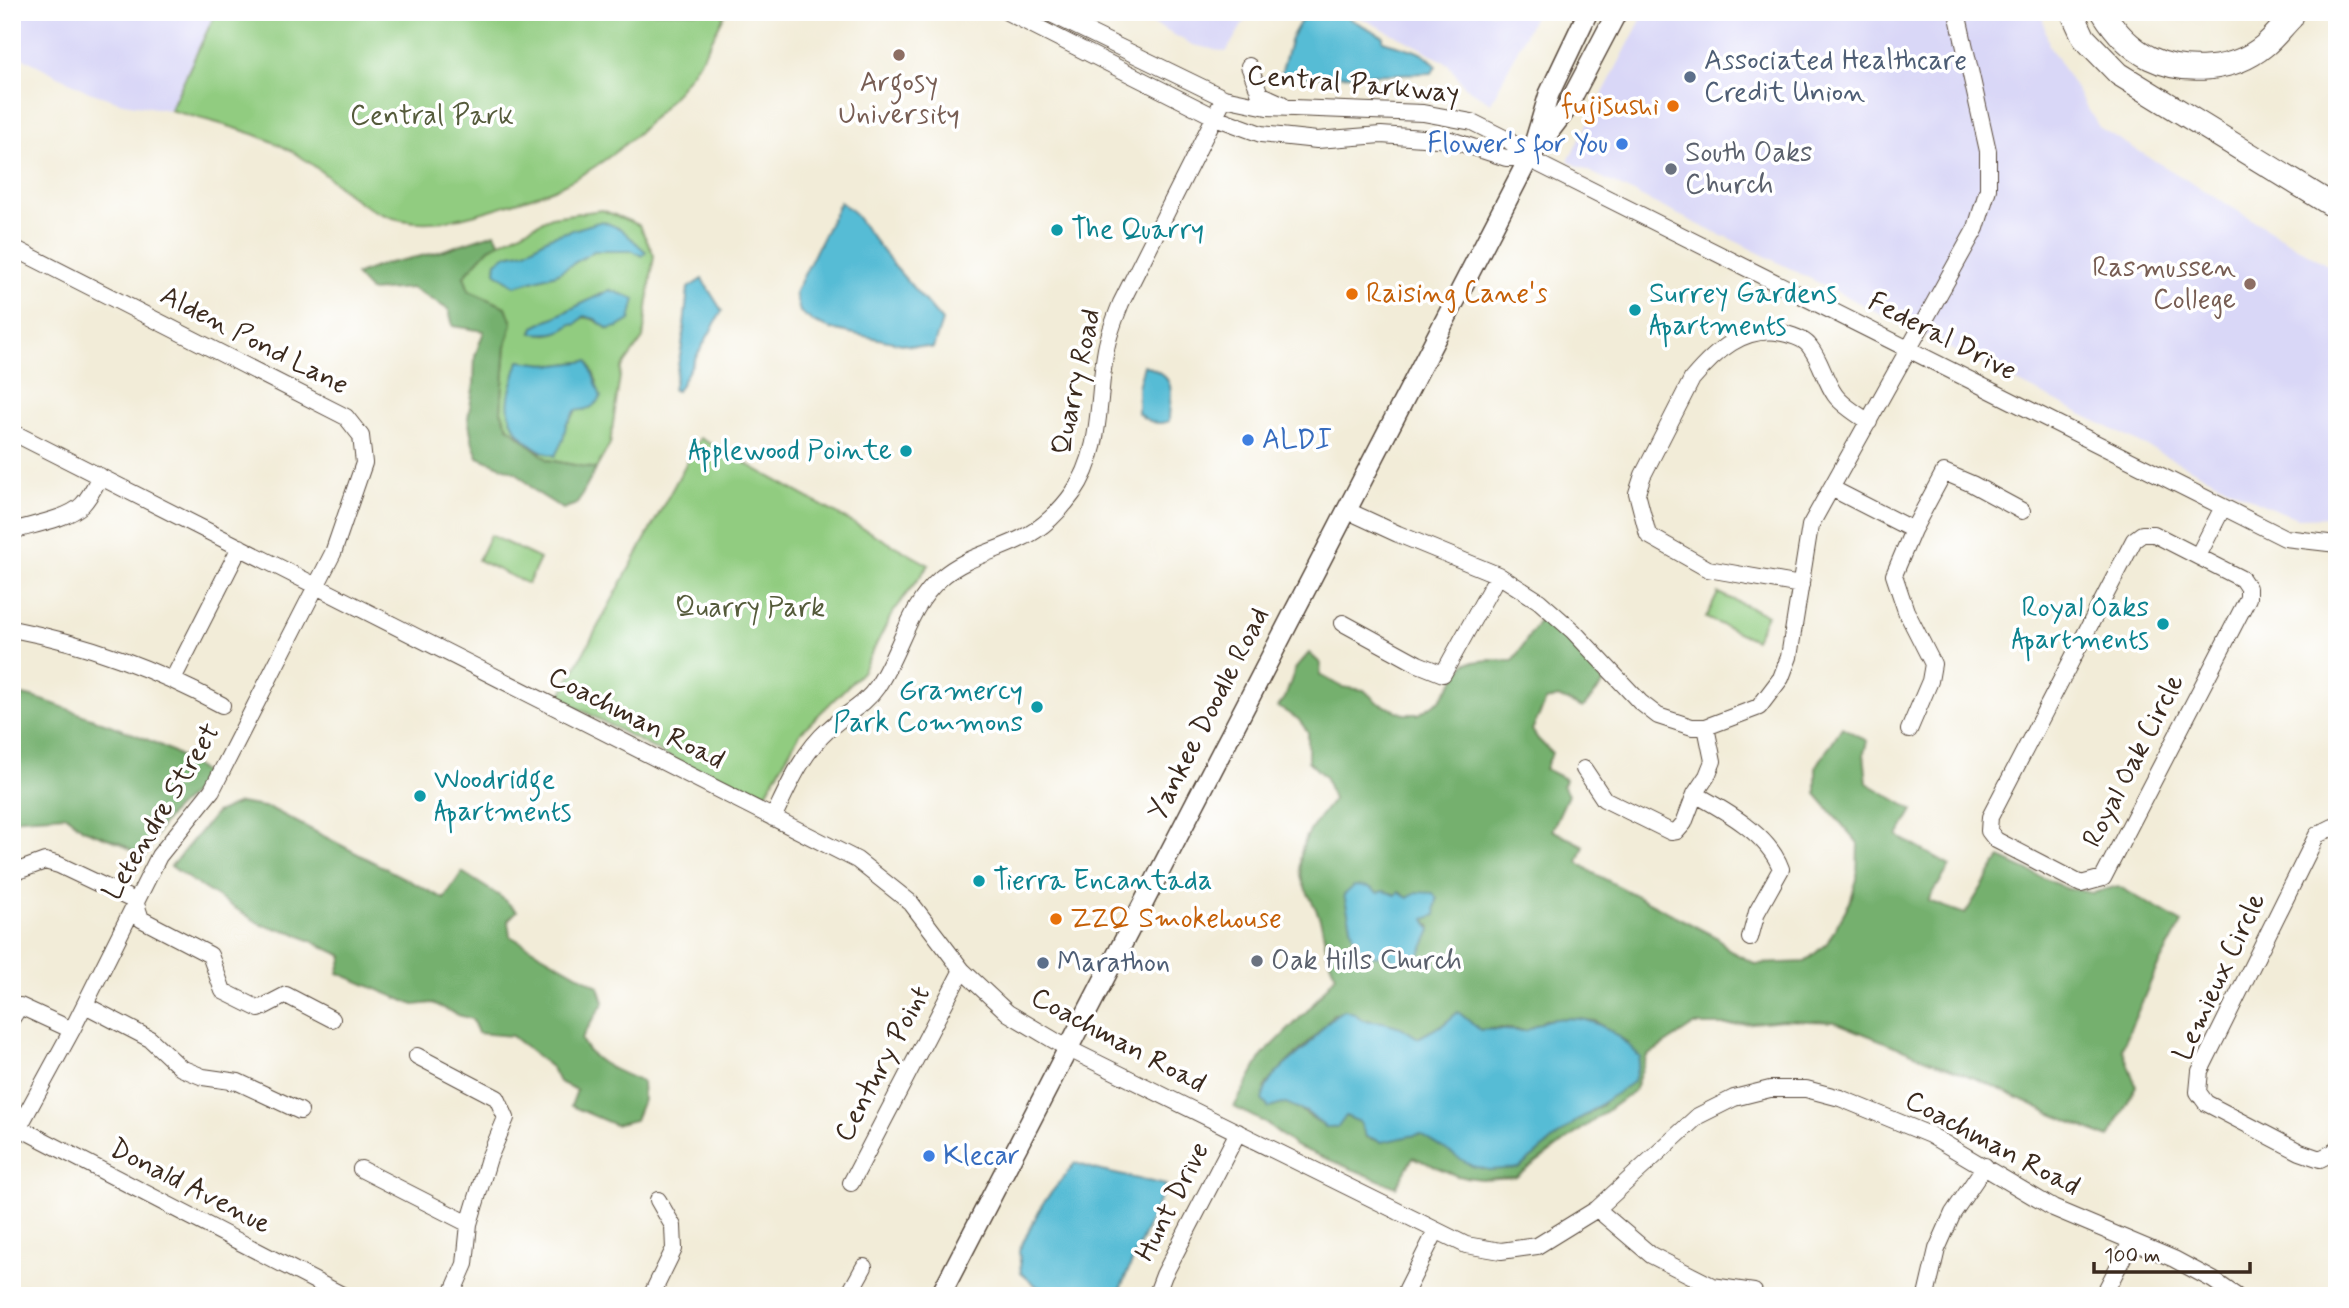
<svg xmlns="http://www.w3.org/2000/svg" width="2349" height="1308" font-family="Mynerve,sans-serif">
<rect width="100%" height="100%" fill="#fff"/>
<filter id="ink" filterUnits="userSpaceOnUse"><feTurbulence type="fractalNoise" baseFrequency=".0143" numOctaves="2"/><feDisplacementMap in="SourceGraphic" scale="14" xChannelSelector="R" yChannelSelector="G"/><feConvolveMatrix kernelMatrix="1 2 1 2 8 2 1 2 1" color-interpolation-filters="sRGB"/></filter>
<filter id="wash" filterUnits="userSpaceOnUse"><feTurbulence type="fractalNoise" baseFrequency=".00686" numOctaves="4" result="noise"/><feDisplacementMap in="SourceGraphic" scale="28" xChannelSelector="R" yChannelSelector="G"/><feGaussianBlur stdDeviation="1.57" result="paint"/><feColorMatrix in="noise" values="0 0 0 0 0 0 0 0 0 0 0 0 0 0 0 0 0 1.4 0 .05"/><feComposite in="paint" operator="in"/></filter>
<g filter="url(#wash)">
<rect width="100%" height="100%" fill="#f2ecd8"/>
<path fill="#d9d7f7" d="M 12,12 L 215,12 L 169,110 L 123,103 L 89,92 L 12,52 Z
M 1115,12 L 1250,12 L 1226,52 L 1193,45 L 1146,20 Z
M 1349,12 L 1536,12 L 1491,103 L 1465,87 L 1448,64 L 1419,47 Z
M 1645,12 L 2041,12 L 2049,45 L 2099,127 L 2337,271 L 2337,517 L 2297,518 L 2264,505 L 1725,236 L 1724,237 L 1568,161 Z"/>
<path fill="#91cc80" stroke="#667b4f" stroke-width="2" fill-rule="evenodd" d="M 216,12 L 726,12 C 718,28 710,44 701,59 C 666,112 614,162 556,188 C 535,197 512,203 490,210 C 455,221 418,229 382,214 C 351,202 331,176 304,159 C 264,132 215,123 170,110 Z
M 602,210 L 639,225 L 654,255 L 643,338 L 621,369 L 610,444 L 596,469 L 548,460 L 508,427 L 501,411 L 506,346 L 512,323 L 506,307 L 469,291 L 464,276 L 489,248 L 551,217 ZM 550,237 L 646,251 L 594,251 L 556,274 L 515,286 L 495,272 L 496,262 L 507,255 L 526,251 ZM 610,290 L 608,329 C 575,302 577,330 549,334 C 544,335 537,333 532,332 L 534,327 ZM 519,361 L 555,365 L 588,361 L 597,382 L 566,425 L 541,452 L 517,432 Z
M 700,438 L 929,565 L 894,610 L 862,672 L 800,733 L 761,802 L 705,776 L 559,698 Z
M 490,535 L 540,559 L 528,584 L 478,560 Z
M 1718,593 L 1767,615 L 1755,640 L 1706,618 Z"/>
<path fill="#74b06e" stroke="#586d46" stroke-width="2" fill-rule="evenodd" d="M 495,233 L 500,243 L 489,248 L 464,276 L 469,291 L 506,307 L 512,323 L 506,346 L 501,411 L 508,427 L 548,460 L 596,469 L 577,504 L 563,509 L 536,492 L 517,473 L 478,457 L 473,444 L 468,418 L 474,384 L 475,356 L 484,331 L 453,326 L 449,310 L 412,288 L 370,291 L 355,275 L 384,264 L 435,253 Z
M 1543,614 L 1581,654 L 1604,683 L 1583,708 L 1558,697 L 1546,701 L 1532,730 L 1538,739 L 1552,753 L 1545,769 L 1565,779 L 1563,786 L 1568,795 L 1552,830 L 1584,846 L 1578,862 L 1593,873 L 1718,938 L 1730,951 L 1756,964 L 1805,962 L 1827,943 L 1850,902 L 1857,879 L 1858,843 L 1816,794 L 1816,767 L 1842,727 L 1867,741 L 1864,753 L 1867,783 L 1913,810 L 1898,836 L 1950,866 L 1928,901 L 1965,914 L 2000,858 L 2063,887 L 2093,893 L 2118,886 L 2182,923 L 2155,972 L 2122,1048 L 2136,1086 L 2109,1138 L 2052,1114 L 1989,1084 L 1835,1022 L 1783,1020 L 1732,1025 L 1694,1025 L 1647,1056 L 1634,1091 L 1516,1177 L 1481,1179 L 1457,1176 L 1413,1157 L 1396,1187 L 1295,1146 L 1266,1123 L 1234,1107 L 1262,1056 L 1309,1009 L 1336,975 C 1326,958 1326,941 1321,923 C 1318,909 1308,896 1303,883 C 1292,848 1313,825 1333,800 L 1326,778 L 1308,761 L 1308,732 L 1298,719 L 1278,707 L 1285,698 L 1295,669 L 1309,653 L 1321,664 L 1320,675 L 1342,687 L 1364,690 L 1378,703 L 1404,714 L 1419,714 L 1440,700 L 1466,663 L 1489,660 L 1513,661 ZM 1369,887 L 1378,893 L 1384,891 L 1396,895 L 1399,892 L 1408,898 L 1437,899 L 1435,908 L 1425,919 L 1431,927 L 1418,958 C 1411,956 1406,960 1399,959 C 1387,957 1381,953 1368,956 L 1356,947 L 1344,895 ZM 1458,1012 L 1480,1030 L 1500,1028 L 1527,1031 L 1545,1020 L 1570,1018 L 1595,1021 L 1628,1043 L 1603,1104 L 1575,1122 L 1519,1168 L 1420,1134 L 1381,1142 L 1366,1137 L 1360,1122 L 1346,1116 L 1325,1127 C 1306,1112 1285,1102 1264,1088 C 1285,1059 1313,1044 1333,1014 L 1354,1013 L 1362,1020 C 1384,1022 1400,1026 1418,1038 L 1444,1024 Z
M 12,693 C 40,697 65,708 91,718 C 129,732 173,746 204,773 C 197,795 184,799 170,815 C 159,827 151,843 144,858 L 120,843 L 83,829 L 66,815 L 21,818 L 12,821 Z
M 239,803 L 270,808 L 444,899 L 462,872 L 501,897 L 517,911 L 508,920 L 510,936 L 599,987 L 604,1002 L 581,1039 C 591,1063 620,1072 642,1082 L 643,1100 L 635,1120 L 615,1125 L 571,1106 L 577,1090 L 559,1082 L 552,1068 L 512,1036 L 478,1033 L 472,1019 L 458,1015 L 433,1003 L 414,1005 L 338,973 L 343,956 L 292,932 L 262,925 L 195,883 L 171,866 L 216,813 Z"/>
<path fill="#57bcd5" stroke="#49737a" stroke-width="2" d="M 1306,12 L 1337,12 L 1383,36 L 1383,41 C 1400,47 1426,50 1436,66 L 1432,73 L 1283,77 L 1281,74 L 1291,38 Z
M 840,202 L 852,211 L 896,268 L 942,321 L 933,348 L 907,345 L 831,329 L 815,323 L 800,312 L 795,293 Z
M 602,221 L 621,229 L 646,252 L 642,256 L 633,251 L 594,251 L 556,274 L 515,286 L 495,272 L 496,262 L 507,255 L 526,251 L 550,237 Z
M 702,279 L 722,311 L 677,391 L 673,390 L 682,346 L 688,288 Z
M 610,290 L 635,299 L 630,320 L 618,327 L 608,329 L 595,319 L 584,316 L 575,325 L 571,324 C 560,335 546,334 532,333 L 534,327 Z
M 519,361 L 555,365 L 588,361 L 601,397 C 594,407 588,411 576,410 L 566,425 L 563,440 L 555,456 C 535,451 512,433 509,411 C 506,396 515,376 519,361 Z
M 1144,365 C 1181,379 1169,392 1169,421 C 1158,426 1146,421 1138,413 L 1138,387 Z
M 1354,886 L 1369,887 L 1378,893 L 1384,891 L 1396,895 L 1398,892 L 1408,898 L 1416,892 L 1433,893 L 1437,899 L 1435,908 L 1436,915 L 1425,919 L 1431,930 L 1418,959 L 1412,957 L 1406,962 L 1402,960 L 1395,963 L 1389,955 L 1368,956 L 1356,947 L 1344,895 Z
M 1345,1010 L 1354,1013 L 1362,1020 L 1383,1022 L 1401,1027 L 1418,1038 L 1444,1024 L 1458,1012 L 1480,1030 C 1497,1028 1509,1031 1524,1031 C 1533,1030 1540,1021 1549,1020 C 1589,1013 1614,1028 1640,1057 L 1634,1081 L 1575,1122 L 1519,1168 L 1489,1170 L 1472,1166 L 1420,1134 L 1382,1142 L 1366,1136 L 1360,1122 L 1346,1116 L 1338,1127 L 1325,1127 L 1307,1112 L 1286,1103 L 1269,1108 L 1262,1100 C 1268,1072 1291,1063 1310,1043 C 1321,1031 1329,1016 1345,1010 Z
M 1075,1163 L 1101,1171 L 1166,1185 L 1117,1296 L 1062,1296 L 1040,1289 L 1021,1273 L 1019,1250 L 1043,1203 Z"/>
</g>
<g filter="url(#ink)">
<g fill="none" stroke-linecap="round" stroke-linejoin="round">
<defs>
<path id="minor" d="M 1007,12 L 1215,117 L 1261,134 L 1317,140 L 1381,135 L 1451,140 L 1506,158 L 1529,158
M 1047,12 L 1224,98 L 1267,107 L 1423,113 L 1472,122 L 1508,140 L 1537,163 L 2285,538 L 2337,544
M 1249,66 L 1260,94 L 1282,104
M 12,247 L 346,417 L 361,436 L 364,463 L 333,553 L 212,790 L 159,856 L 72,1030 L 12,1140
M 12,432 L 857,860 L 911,903 L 962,970 L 1008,1013 L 1067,1048 L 1466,1245 L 1501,1251 L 1537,1246 L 1597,1209 L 1698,1116 L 1734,1098 L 1770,1089 L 1806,1089 L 1840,1098 L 1930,1135 L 2053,1208 L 2174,1259 L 2213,1280 L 2236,1296
M 1831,488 L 1913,530
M 1346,510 L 1398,534 L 1498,575 L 1539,601 L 1573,631 L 1640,702 L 1658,716 L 1692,727 L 1706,727 L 1759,707 L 1781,678 L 1789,657 L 1810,526 L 1976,228 L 1988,189 L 1988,151 L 1957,12
M 12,531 C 31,525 68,519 82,505 C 90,497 95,486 100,476
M 2142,534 L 2154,534 L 2242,579 L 2248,588 L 2248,598 L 2103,878 L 2081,884 L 1996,840 L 1989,831 L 1990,817 L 2134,540 Z
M 2198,556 L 2223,507
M 1801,585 L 1708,569 L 1648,535 L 1637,493 L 1643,475 L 1692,379 C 1715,352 1744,325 1782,333 C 1791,335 1805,339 1810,347 C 1821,361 1825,381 1835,395 C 1842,405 1858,415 1869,422
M 1343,623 L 1418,664 L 1443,674 L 1498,575
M 12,629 C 89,644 153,668 222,705
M 173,679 L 240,547
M 1909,730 L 1930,681 L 1933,664 L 1906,611 L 1894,575 L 1913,530 L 1944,472 L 1972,484 L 2022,511
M 1584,769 L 1604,799 L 1671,832 L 1677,831 L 1684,823 L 1695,794 L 1707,776 L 1713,761 L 1706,727
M 1695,794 C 1726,811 1769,835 1781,869 L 1757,912 L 1750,938
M 773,818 C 789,785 802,753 829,729 C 845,714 865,705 877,687 C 901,651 908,607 941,578 C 965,557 995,552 1022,538 C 1042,529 1061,510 1073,493 C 1103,451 1097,396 1106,349 C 1109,333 1115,318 1121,303 L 1224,98
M 2337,828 L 2333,827 L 2317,835 L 2200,1071 L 2198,1092 L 2206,1103 L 2300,1152 L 2320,1159 L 2334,1152 L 2337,1148
M 12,873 L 45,861 L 59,865 L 135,901 L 141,919 L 210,955 L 223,991 L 259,1009 L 286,995 L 332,1019
M 85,1005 L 150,1039 L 181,1068 L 203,1077 L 238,1082 L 300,1111
M 12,1018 L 20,1006 L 72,1030
M 417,1056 L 497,1098 L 506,1118 L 489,1158 L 469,1224 L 465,1264 L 451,1296
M 12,1124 L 344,1296
M 361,1169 L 469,1224
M 851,1183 L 962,970
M 1597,1209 L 1651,1255 L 1712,1286 L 1754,1292
M 651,1296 L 674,1249 L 673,1226 L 658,1200
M 848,1296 L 864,1267
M 1156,1296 L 1164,1275 L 1238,1132
M 1406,1296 L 1407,1289 L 1436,1231
M 1926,1296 L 1937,1249 L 1953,1213 L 1985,1166
M 2103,1296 L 2131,1242"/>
<path id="major" d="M 1533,147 L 1549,94 L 1588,12
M 940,1296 L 1529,158 L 1565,111 L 1617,12"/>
<path id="highway" d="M 2072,12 L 2084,38 L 2119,74 L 2337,208
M 2103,12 C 2114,30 2130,48 2150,58 C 2185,75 2234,71 2264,46 C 2274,38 2282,27 2291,18 L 2293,12"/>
</defs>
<use href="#minor" stroke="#56473a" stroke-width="18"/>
<use href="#major" stroke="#56473a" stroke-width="22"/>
<use href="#highway" stroke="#56473a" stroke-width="25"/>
<use href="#minor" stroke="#fff" stroke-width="16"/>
<use href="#major" stroke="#fff" stroke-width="19"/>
<use href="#highway" stroke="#fff" stroke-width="23"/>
</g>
</g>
<g fill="#8d6e63" stroke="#fff" stroke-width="2.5">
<circle cx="899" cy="55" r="7"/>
<circle cx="2250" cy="284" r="7"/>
</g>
<g fill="#5c6f8a" stroke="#fff" stroke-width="2.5">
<circle cx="1690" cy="77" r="7"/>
<circle cx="1043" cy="963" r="7"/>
</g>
<g fill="#e8710a" stroke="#fff" stroke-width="2.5">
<circle cx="1673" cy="106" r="7"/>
<circle cx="1352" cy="294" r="7"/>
<circle cx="1056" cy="919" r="7"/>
</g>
<g fill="#3f7fe0" stroke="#fff" stroke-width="2.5">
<circle cx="1622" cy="144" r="7"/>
<circle cx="1248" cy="440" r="7"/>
<circle cx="929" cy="1156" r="7"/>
</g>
<g fill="#6b7280" stroke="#fff" stroke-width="2.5">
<circle cx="1671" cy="169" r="7"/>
<circle cx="1257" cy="961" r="7"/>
</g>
<g fill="#0f9aa8" stroke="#fff" stroke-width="2.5">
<circle cx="1057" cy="230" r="7"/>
<circle cx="1635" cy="310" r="7"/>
<circle cx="906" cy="451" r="7"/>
<circle cx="2163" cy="624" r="7"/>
<circle cx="1037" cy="707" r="7"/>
<circle cx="420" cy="796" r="7"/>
<circle cx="979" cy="881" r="7"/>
</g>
<g text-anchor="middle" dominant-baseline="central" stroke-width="7" stroke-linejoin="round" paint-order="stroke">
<g font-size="28" fill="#4e5e75" stroke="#fff" text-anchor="start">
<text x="1704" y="61">Associated Healthcare<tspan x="1704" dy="32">Credit Union</tspan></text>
<text x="1057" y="963">Marathon</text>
</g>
<g font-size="28" fill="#785e54" stroke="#fff">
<text x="899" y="83">Argosy<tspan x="899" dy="32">University</tspan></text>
<text x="2236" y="268" text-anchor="end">Rasmussen<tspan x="2236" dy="32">College</tspan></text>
</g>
<g font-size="28" fill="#3b2a1e" stroke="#fff">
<text transform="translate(1353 85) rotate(5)">Central Parkway</text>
<text transform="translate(1942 337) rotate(27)">Federal Drive</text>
<text transform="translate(254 341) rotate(27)">Alden Pond Lane</text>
<text transform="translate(1077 382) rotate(-78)">Quarry Road</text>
<text transform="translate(1209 714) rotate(-63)">Yankee Doodle Road</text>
<text transform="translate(636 719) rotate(27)">Coachman Road</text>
<text transform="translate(2134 761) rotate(-63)">Royal Oak Circle</text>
<text transform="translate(162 812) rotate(-59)">Letendre Street</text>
<text transform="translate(2220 977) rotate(-65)">Lemieux Circle</text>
<text transform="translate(1118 1041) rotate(28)">Coachman Road</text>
<text transform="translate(883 1064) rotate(-62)">Century Point</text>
<text transform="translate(1992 1144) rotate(28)">Coachman Road</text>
<text transform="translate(190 1187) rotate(27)">Donald Avenue</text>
<text transform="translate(1173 1202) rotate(-63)">Hunt Drive</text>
</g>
<g font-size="28" fill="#c56008" stroke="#fff" text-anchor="start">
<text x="1659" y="106" text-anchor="end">fujisushi</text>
<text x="1366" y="294">Raising Cane's</text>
<text x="1070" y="919">ZZQ Smokehouse</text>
</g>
<g font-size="28" fill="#555b3b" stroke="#fff">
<text x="432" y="116">Central Park</text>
<text x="750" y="608">Quarry Park</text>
</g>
<g font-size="28" fill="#366cbe" stroke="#fff" text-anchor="start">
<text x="1608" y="144" text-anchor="end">Flower's for You</text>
<text x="1262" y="440">ALDI</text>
<text x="943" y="1156">Klecar</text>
</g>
<g font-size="28" fill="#5b616d" stroke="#fff" text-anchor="start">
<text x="1685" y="153">South Oaks<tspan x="1685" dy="32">Church</tspan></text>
<text x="1271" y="961">Oak Hills Church</text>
</g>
<g font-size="28" fill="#0d838f" stroke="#fff" text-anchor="start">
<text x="1071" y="230">The Quarry</text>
<text x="1649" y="294">Surrey Gardens<tspan x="1649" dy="32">Apartments</tspan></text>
<text x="892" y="451" text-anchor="end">Applewood Pointe</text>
<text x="2149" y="608" text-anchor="end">Royal Oaks<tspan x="2149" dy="32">Apartments</tspan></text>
<text x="1023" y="691" text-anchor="end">Gramercy<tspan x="1023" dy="32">Park Commons</tspan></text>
<text x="434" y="780">Woodridge<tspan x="434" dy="32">Apartments</tspan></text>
<text x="993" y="881">Tierra Encantada</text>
</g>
</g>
<rect width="2349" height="1308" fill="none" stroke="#fff" stroke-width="42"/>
<path d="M2094 1262v10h156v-10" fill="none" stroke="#3b2a1e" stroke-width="3.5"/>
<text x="2104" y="1262" font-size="21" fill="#3b2a1e" stroke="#ffffff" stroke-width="5" paint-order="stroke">100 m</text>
</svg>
